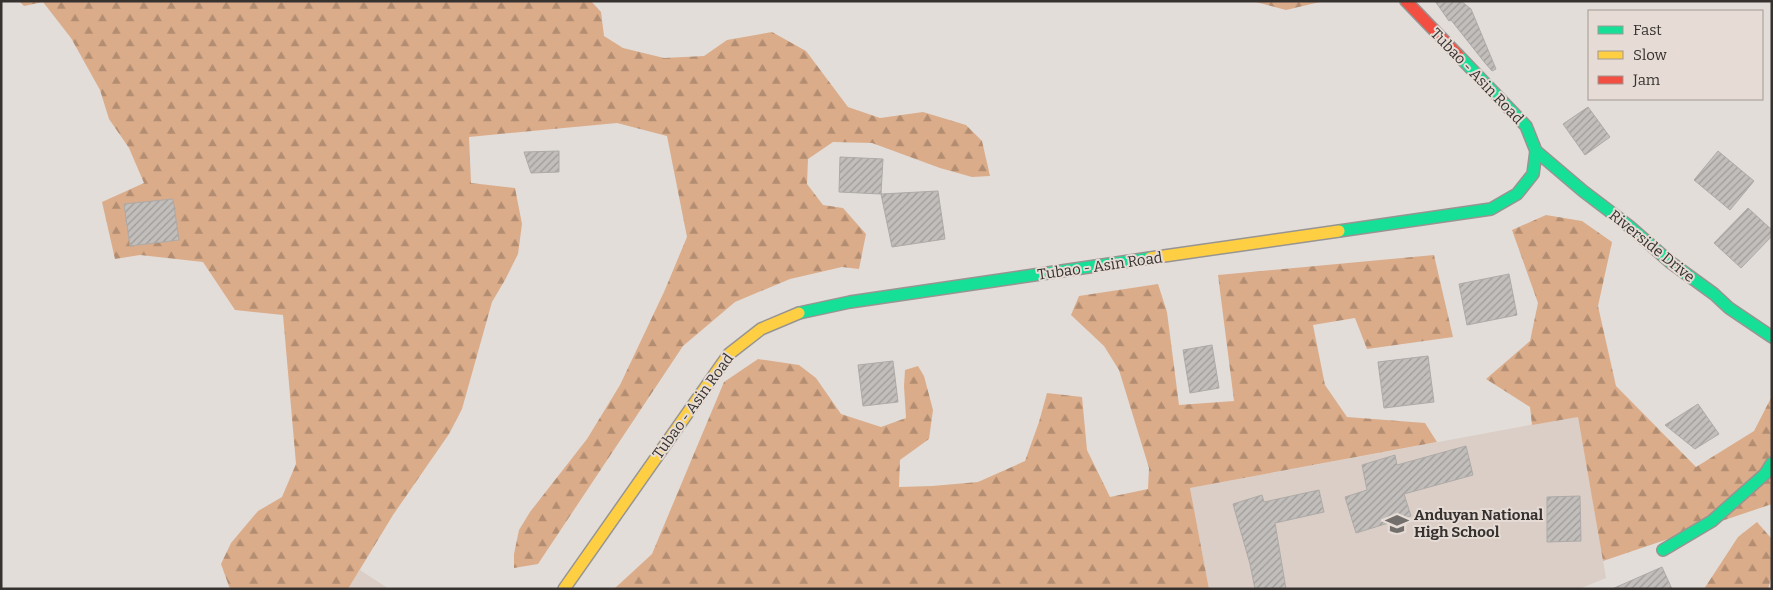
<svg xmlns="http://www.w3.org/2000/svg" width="1773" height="590" font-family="Bitter,serif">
<defs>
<pattern id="forest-firs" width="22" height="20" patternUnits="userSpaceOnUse" patternTransform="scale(1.25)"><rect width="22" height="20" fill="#dbac8a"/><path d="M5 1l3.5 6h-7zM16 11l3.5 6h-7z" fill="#b28d71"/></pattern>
<pattern id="building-hatch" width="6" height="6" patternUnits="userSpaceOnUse" patternTransform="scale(1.25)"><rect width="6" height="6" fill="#c2bebb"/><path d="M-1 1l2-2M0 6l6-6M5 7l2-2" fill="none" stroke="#9e9b98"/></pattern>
</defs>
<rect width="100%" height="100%" fill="#e2ddd9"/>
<path fill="#dacec7" d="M 1578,416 L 1606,578 L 1579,589 L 1209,589 L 1190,488 Z
M 360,570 L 389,589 L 348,589 Z"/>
<path fill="url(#forest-firs)" d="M 19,1 L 591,1 L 601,12 L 604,36 L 623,48 L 664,58 L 704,56 L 727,40 L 772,32 L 806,51 L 848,107 L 880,118 L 923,112 L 966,125 L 982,141 L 990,176 L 972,177 L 940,168 L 872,143 L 833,142 L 808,159 L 807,184 L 823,205 L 843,208 L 866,234 L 859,269 L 842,267 L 790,279 L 735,302 L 683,346 L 538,564 L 514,568 L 514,554 L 519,530 L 530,512 L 587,439 L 620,385 L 664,292 L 687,237 L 667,136 L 617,123 L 469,137 L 471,183 L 515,188 L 522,224 L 518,254 L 505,280 L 492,302 L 462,409 L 449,434 L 393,515 L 348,589 L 230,589 L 221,564 L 231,543 L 258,511 L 282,497 L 296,464 L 283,315 L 235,310 L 203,262 L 140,255 L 115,259 L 102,202 L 144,183 L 129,148 L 109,119 L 100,90 L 71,38 L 43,2 L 24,6 Z
M 1252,1 L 1324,1 L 1286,10 Z
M 1546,215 L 1582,221 L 1612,242 L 1598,306 L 1616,386 L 1696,467 L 1754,431 L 1772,396 L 1772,504 L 1603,561 L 1578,417 L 1532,425 L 1530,407 L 1486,379 L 1530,341 L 1538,303 L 1512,230 Z
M 1434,255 L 1453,337 L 1367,349 L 1355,318 L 1313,325 L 1325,385 L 1347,417 L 1425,423 L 1437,442 L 1190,488 L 1209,589 L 614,589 L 652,554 L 724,382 L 758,359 L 799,365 L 816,378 L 841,414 L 881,427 L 906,418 L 904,386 L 905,370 L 918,366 L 924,376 L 933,410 L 929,439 L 900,460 L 899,487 L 932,486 L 978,482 L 1025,461 L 1039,422 L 1047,393 L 1082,397 L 1087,450 L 1110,497 L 1148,489 L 1149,468 L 1119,370 L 1104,346 L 1071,315 L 1079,296 L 1158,284 L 1167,312 L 1179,405 L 1234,401 L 1218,275 Z
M 1757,522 L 1771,538 L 1772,575 L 1768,589 L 1704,589 L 1738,537 Z"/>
<path fill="url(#building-hatch)" stroke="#aeaaa7" d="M 1435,1 L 1461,1 L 1471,9 L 1496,69 L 1492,71 L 1485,63 L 1451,20 L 1449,21 Z
M 1588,107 L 1610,137 L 1585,155 L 1563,124 Z
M 559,151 L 559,172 L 531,173 L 524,152 Z
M 1718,151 L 1754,181 L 1730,210 L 1694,180 Z
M 840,157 L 883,159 L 881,194 L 839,192 Z
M 938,191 L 945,239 L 892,247 L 881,194 Z
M 173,199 L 179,240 L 130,246 L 124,204 Z
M 1748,208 L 1772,230 L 1772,236 L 1741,268 L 1714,243 Z
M 1509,274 L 1517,315 L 1467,325 L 1459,284 Z
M 1212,345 L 1219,388 L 1190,393 L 1183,350 Z
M 1428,356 L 1434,402 L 1384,408 L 1378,362 Z
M 893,361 L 898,402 L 863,406 L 858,365 Z
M 1698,404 L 1719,434 L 1695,449 L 1665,425 Z
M 1466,446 L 1473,475 L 1404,494 L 1411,516 L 1356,533 L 1345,497 L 1367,490 L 1362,465 L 1395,455 L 1397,465 Z
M 1319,490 L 1324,512 L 1275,523 L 1286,589 L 1255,589 L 1250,564 L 1233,504 L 1262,495 L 1264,502 Z
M 1580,496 L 1581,541 L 1547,542 L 1547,497 Z
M 1662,567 L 1672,589 L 1612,589 Z"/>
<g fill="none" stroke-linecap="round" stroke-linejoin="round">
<defs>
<path id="fast" d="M 1536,151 L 1583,191 L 1629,226 L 1670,262 L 1714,294 L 1729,308 L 1772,337
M 1339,231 L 1491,209 L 1517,194 L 1533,174 L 1536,151 L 1526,126 L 1458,55
M 799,313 L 850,302 L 1150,258
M 1663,550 L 1712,521 L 1765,474 L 1772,463"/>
<path id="slow" d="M 1150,258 L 1339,231
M 564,589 L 729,354 L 761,329 L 799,313"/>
<path id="jam" d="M 1406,1 L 1458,55"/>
</defs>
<use href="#fast" stroke="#989492" stroke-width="14"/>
<use href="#slow" stroke="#989492" stroke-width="14"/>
<use href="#jam" stroke="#989492" stroke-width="14"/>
<use href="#fast" stroke="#16e098" stroke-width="11"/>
<use href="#slow" stroke="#ffcf43" stroke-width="11"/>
<use href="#jam" stroke="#f24e42" stroke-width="11"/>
</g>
<defs>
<symbol id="school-bare" viewBox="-9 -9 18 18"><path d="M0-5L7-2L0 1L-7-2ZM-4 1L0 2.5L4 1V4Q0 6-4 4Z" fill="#726e6b" stroke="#e6dcd5" stroke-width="2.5" paint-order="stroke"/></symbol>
</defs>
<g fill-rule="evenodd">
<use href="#school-bare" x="1381" y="508" width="32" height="32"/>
</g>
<g text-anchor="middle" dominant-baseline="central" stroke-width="4" stroke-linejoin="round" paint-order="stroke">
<g font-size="15" fill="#363230" stroke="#e6dcd5">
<text transform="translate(1477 76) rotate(46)">Tubao - Asin Road</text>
<text transform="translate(1652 246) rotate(39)">Riverside Drive</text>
<text transform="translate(1100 266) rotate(-8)">Tubao - Asin Road</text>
<text transform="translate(693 406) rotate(-54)">Tubao - Asin Road</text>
</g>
<g font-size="15" font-weight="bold" fill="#363230" stroke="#e6dcd5" text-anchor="start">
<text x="1414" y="515">Anduyan National<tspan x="1414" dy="17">High School</tspan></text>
</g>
</g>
<rect width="1773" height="590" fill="none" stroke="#363230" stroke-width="5"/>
<rect x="1588" y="10" width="175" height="90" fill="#e6dcd5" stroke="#a09893"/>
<rect x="1598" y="26" width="25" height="8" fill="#16e098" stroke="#a09893"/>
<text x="1633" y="35" font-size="15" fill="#363230">Fast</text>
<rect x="1598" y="51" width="25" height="8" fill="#ffcf43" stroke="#a09893"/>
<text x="1633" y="60" font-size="15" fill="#363230">Slow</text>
<rect x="1598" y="76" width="25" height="8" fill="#f24e42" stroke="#a09893"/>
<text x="1633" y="85" font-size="15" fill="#363230">Jam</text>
</svg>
